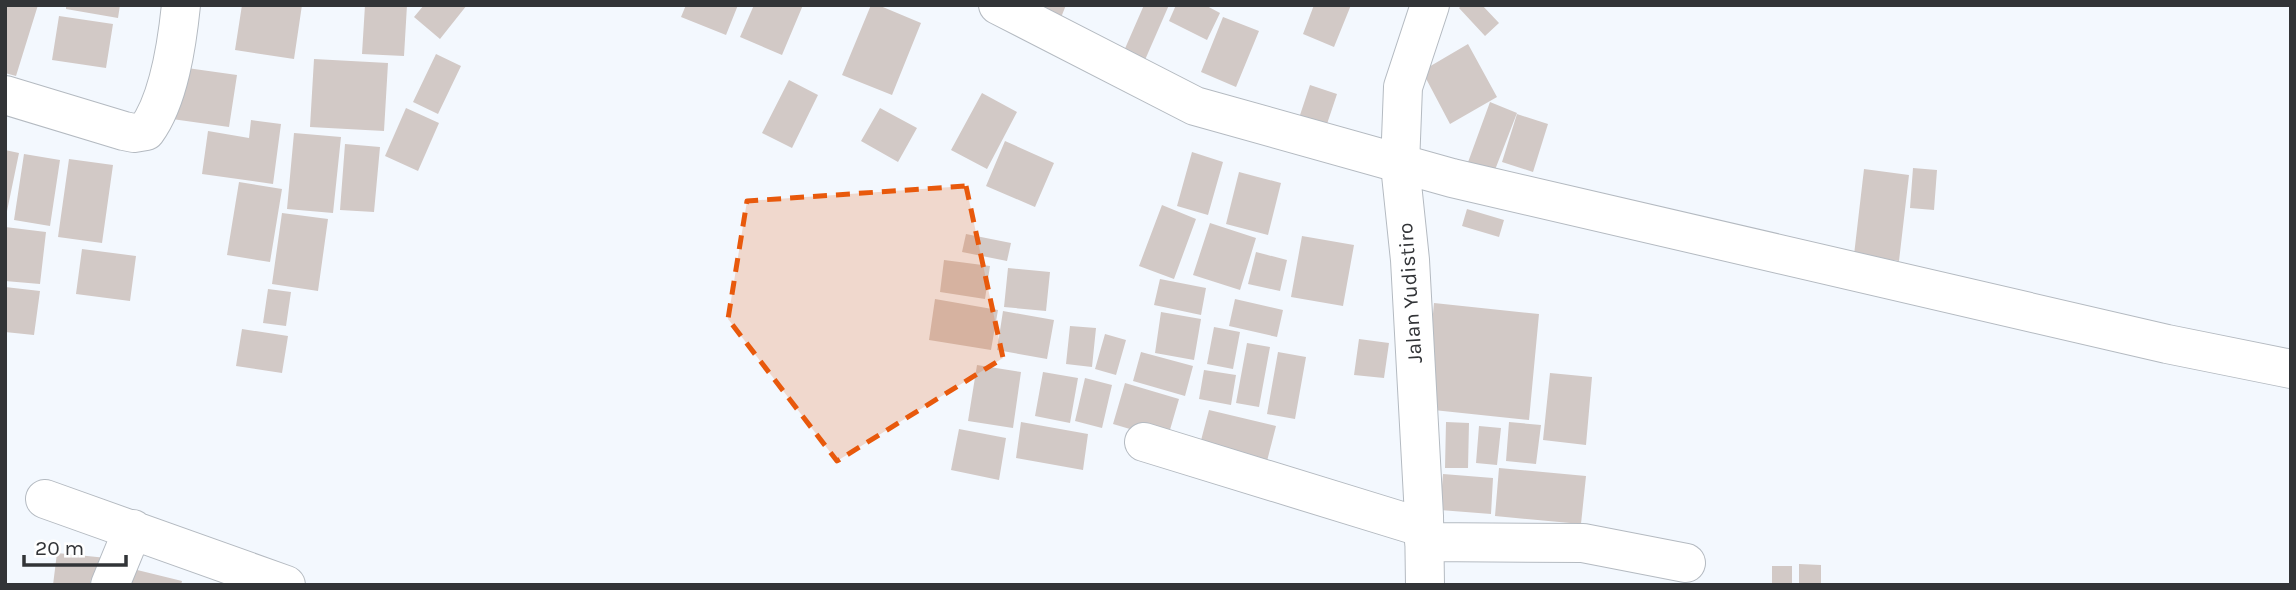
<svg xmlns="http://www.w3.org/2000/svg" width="2296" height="590" font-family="Karla,sans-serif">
<rect width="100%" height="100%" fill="#f3f8fe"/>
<path fill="#d2c9c6" d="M 5,5 L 38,5 L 16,76 L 5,73 Z
M 66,5 L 120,5 L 118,18 L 66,9 Z
M 242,5 L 302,5 L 294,59 L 235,50 Z
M 365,5 L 407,5 L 404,56 L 362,54 Z
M 424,5 L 467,5 L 440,39 L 414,17 Z
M 686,5 L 738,5 L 726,35 L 681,17 Z
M 754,5 L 803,5 L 782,55 L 740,37 Z
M 871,5 L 878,5 L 921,23 L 892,95 L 842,75 Z
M 1012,5 L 1066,5 L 1056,30 Z
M 1144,5 L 1169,5 L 1141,69 L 1120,60 Z
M 1176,5 L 1205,5 L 1220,13 L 1207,40 L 1169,21 Z
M 1314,5 L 1351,5 L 1334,47 L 1303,34 Z
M 1462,5 L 1482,5 L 1499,23 L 1485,36 L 1459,8 Z
M 59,16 L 113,24 L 106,68 L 52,60 Z
M 1223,17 L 1259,31 L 1236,87 L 1201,72 Z
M 1468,44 L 1497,97 L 1450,124 L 1422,71 Z
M 436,54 L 461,66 L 438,114 L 413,102 Z
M 314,59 L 388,63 L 384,131 L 310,127 Z
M 180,67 L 237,75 L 229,127 L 172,119 Z
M 789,80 L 818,95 L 792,148 L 762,133 Z
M 1310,85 L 1337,94 L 1325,130 L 1298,121 Z
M 982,93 L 1017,112 L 987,169 L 951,150 Z
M 1490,102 L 1517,113 L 1493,175 L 1467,165 Z
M 406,108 L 439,123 L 418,171 L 385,156 Z
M 880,108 L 917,128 L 898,162 L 861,141 Z
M 1517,114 L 1548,124 L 1533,172 L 1502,162 Z
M 251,120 L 281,124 L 273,184 L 202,174 L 208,131 L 249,138 Z
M 294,133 L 341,137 L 333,213 L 287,209 Z
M 1005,141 L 1054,163 L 1035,207 L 986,186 Z
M 345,144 L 380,147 L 374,212 L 340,210 Z
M 5,150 L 19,153 L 6,216 L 5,216 Z
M 1192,152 L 1223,162 L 1208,215 L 1177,206 Z
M 24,154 L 60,160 L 50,226 L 14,220 Z
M 69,159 L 113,165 L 102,243 L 58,237 Z
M 1913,168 L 1937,170 L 1934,210 L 1910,208 Z
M 1864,169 L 1909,175 L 1899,261 L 1854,255 Z
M 1239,172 L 1281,183 L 1268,235 L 1226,224 Z
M 239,182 L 282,189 L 270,262 L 227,255 Z
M 1162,205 L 1196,219 L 1174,279 L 1139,266 Z
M 1467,209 L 1504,220 L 1499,237 L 1462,226 Z
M 282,213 L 328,219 L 318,291 L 272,284 Z
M 1210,223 L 1256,238 L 1240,290 L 1193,275 Z
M 5,227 L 46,232 L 40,284 L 5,281 Z
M 966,234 L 1011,243 L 1007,261 L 962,252 Z
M 1302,236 L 1354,245 L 1343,306 L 1291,297 Z
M 82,249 L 136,256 L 130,301 L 76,294 Z
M 1256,252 L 1287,260 L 1280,291 L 1248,284 Z
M 944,260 L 990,266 L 985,299 L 940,292 Z
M 1008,268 L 1050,272 L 1046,311 L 1004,307 Z
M 1160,279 L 1206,288 L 1201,315 L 1154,305 Z
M 5,287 L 40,291 L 34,335 L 5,332 Z
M 268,289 L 291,292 L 286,326 L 263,323 Z
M 935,299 L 998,310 L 991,350 L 929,340 Z
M 1235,299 L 1283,310 L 1277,337 L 1229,326 Z
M 1434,303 L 1539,314 L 1529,420 L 1424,409 Z
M 1003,311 L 1054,320 L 1047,359 L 997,350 Z
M 1161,312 L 1201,319 L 1194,360 L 1155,353 Z
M 1070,326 L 1096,328 L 1092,367 L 1066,364 Z
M 1214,327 L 1240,332 L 1233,369 L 1207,364 Z
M 242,329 L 288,336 L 282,373 L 236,366 Z
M 1105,334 L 1126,340 L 1116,375 L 1095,369 Z
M 1359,339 L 1389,343 L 1384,378 L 1354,375 Z
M 1247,343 L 1270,347 L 1259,407 L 1236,403 Z
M 1141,352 L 1193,366 L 1185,396 L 1133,381 Z
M 1278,352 L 1306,357 L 1295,419 L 1267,414 Z
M 977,365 L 1021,372 L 1013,428 L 968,421 Z
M 1204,370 L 1236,375 L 1231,405 L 1199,399 Z
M 1043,372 L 1078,378 L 1070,423 L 1035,416 Z
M 1550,373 L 1592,377 L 1586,445 L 1543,440 Z
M 1085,378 L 1112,385 L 1102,428 L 1075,421 Z
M 1125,383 L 1179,399 L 1167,440 L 1113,424 Z
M 1209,410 L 1276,426 L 1266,465 L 1199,448 Z
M 1021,422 L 1088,434 L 1083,470 L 1016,458 Z
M 1446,422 L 1469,423 L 1468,468 L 1445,468 Z
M 1509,422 L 1541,425 L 1536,464 L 1506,461 Z
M 1479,426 L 1501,428 L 1497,465 L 1476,463 Z
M 959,429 L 1006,438 L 999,480 L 951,470 Z
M 1499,468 L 1586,476 L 1581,524 L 1495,516 Z
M 1443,474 L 1493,478 L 1491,514 L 1440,510 Z
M 57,553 L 107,558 L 105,580 L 91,579 L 90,585 L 53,585 Z
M 1799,564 L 1821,565 L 1821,583 L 1799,583 Z
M 1772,566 L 1792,566 L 1792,585 L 1772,585 Z
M 129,568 L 182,581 L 181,585 L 125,585 Z"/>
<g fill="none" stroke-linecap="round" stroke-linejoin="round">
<defs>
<path id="minor" d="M 998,5 L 1195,106 L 1452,178 L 2167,344 L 2291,369
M 5,95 L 124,131 L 134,133 L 146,131 C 169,100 177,44 181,5
M 1144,442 L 1424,528
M 45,499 L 286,585
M 1424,542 L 1583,543 L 1686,563
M 110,585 L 133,529
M 1425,585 L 1424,516 L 1410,260 L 1400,165 L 1403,87 L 1430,5"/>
</defs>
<use href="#minor" stroke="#b4bac1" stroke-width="40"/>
<use href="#minor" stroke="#fff" stroke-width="38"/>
</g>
<path fill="#e8590c" fill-opacity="0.2" stroke="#e8590c" stroke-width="5" stroke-dasharray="14 9" stroke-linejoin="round" d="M 966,186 L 1003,358 L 837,461 L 728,319 L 747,201 Z"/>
<g text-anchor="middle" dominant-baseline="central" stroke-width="6" stroke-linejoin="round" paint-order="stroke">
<g font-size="21" fill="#323437" stroke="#fff">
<text transform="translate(1410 293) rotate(-94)">Jalan Yudistiro</text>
</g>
</g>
<rect width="2296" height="590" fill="none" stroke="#323437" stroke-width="14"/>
<path d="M24 555v10h102v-10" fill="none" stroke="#323437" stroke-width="3.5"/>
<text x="35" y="555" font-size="21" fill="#323437" stroke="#ffffff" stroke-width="5" paint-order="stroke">20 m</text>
</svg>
